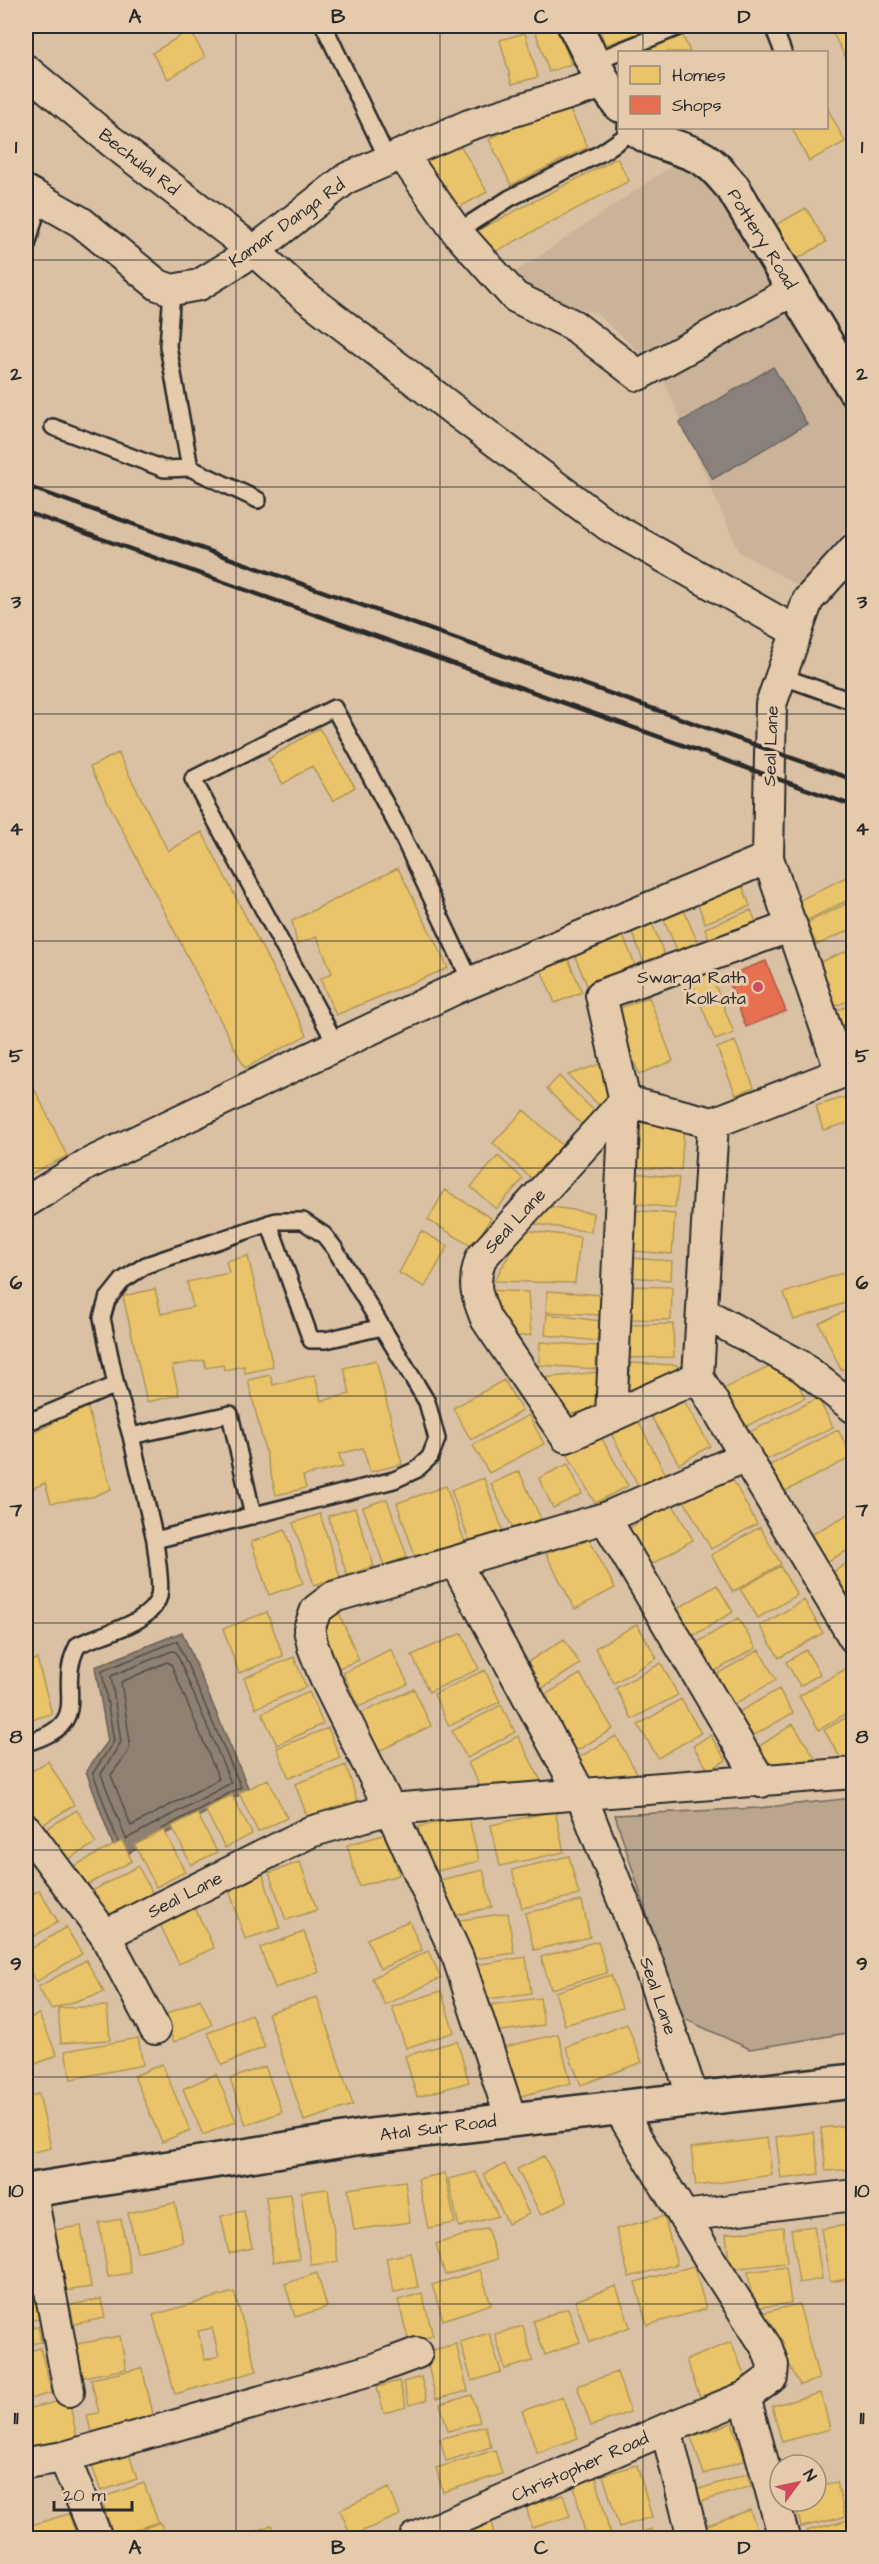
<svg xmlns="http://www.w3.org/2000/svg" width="879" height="2564" font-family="'Architects Daughter',sans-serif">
<rect width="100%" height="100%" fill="#dac1a4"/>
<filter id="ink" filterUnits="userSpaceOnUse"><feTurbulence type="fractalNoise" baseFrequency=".0167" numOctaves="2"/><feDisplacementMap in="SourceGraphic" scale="12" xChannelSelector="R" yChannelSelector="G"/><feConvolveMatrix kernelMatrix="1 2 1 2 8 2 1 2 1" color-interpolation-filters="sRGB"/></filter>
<g filter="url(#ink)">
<path fill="#cab399" d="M 683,158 L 704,171 L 819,364 L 853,413 L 853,510 L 847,528 L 800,587 L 739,552 L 659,370 L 596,313 L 519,293 L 507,278 Z"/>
<path fill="#baa58e" stroke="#72685c" stroke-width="1.5" d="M 853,1798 L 853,2032 L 750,2049 L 680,2017 L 615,1815 L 758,1808 Z"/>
<path fill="#8f8171" stroke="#675f55" stroke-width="1.5" d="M 182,1632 L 249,1790 L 118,1859 L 86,1771 L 108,1741 L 95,1667 Z"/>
<path fill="#e9c46a" stroke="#b09657" stroke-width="1.5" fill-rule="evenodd" d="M 547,26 L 558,26 L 571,64 L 549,72 L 535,30 Z
M 599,26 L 662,26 L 605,45 Z
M 829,26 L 854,26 L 854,73 Z
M 680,29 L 690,52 L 626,52 Z
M 190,30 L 205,57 L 168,79 L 152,53 Z
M 525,33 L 538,77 L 512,84 L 500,40 Z
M 566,102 L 588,147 L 511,185 L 489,139 Z
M 828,109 L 845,142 L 809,161 L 792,128 L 826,128 Z
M 454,134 L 487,192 L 447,214 L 415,157 Z
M 617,158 L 629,181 L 485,257 L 473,233 Z
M 806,208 L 826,242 L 785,266 L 765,231 Z
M 319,728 L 355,787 L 333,801 L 312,766 L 283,784 L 268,759 Z
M 118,753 L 168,851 L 202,832 L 307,1035 L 245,1068 L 90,767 Z
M 398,868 L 448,968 L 336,1015 L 320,979 L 332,973 L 317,937 L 297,944 L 292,921 Z
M 854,873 L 854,897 L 804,922 L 794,903 Z
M 742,885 L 750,906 L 705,923 L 697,902 Z
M 854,900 L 854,928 L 817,945 L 806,923 Z
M 684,910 L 701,951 L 681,959 L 663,918 Z
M 751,910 L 761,935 L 714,952 L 705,928 Z
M 651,921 L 666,959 L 646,968 L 631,929 Z
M 622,933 L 635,965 L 587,985 L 573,952 Z
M 854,948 L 854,999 L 835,1006 L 818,963 Z
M 566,954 L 582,992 L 555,1003 L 539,965 Z
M 710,972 L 734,1033 L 715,1040 L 691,979 Z
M 649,997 L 673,1061 L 639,1074 L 615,1010 Z
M 854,1004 L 854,1066 L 832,1012 Z
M 735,1041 L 754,1087 L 736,1095 L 717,1048 Z
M 603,1063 L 615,1096 L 602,1108 L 568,1075 Z
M 26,1071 L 67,1156 L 26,1176 Z
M 559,1076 L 596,1113 L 583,1126 L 547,1089 Z
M 849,1096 L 854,1121 L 823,1130 L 816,1106 Z
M 524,1110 L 563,1146 L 532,1179 L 493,1143 Z
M 636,1123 L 684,1126 L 681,1170 L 633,1167 Z
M 498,1156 L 523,1179 L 496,1209 L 471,1187 Z
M 634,1173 L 679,1178 L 675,1208 L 631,1203 Z
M 445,1190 L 491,1218 L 473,1247 L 428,1220 Z
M 539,1205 L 593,1213 L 591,1232 L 536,1224 Z
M 623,1209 L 675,1214 L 672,1254 L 620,1250 Z
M 523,1230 L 580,1237 L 575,1283 L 494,1281 Z
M 421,1231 L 448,1246 L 425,1287 L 399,1273 Z
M 248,1256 L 273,1367 L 245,1373 L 244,1366 L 224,1370 L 223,1365 L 206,1368 L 204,1360 L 172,1366 L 179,1395 L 147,1402 L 123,1296 L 155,1289 L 161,1314 L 193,1307 L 187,1282 L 229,1273 L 226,1261 Z
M 629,1258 L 672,1261 L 671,1280 L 628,1277 Z
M 854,1269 L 854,1300 L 794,1320 L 784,1293 Z
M 627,1286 L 672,1287 L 671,1320 L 626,1319 Z
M 486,1290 L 528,1292 L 531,1335 L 512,1337 Z
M 547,1291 L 602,1295 L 600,1315 L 546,1312 Z
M 854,1307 L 854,1364 L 841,1370 L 819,1323 Z
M 547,1314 L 600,1321 L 597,1341 L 545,1335 Z
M 673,1324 L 674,1357 L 627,1358 L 626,1325 Z
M 540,1342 L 597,1346 L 596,1369 L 539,1365 Z
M 786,1359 L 805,1398 L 738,1430 L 719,1391 Z
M 376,1360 L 402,1464 L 370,1472 L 363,1448 L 339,1454 L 343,1467 L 303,1476 L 306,1488 L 276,1495 L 248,1380 L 270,1375 L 273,1385 L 315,1375 L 321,1401 L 350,1394 L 344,1368 Z
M 631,1363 L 677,1365 L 675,1386 L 627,1403 Z
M 598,1372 L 601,1409 L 556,1416 L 544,1378 Z
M 504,1380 L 522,1411 L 471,1440 L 453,1408 Z
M 682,1397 L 710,1446 L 679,1464 L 650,1415 Z
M 818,1398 L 833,1427 L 762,1462 L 748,1433 Z
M 85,1399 L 111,1489 L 92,1497 L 51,1503 L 45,1483 L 26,1491 L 26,1437 L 53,1423 L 50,1409 Z
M 529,1415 L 544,1444 L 489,1473 L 473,1445 Z
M 637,1419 L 665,1473 L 639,1487 L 611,1433 Z
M 838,1430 L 852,1457 L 778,1495 L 764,1468 Z
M 600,1435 L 628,1486 L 595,1503 L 567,1453 Z
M 568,1464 L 582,1494 L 553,1508 L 539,1478 Z
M 519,1471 L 541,1519 L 514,1531 L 491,1484 Z
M 730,1475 L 757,1524 L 711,1549 L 684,1500 Z
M 484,1478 L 503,1531 L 470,1543 L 451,1490 Z
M 446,1486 L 465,1543 L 416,1559 L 397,1503 Z
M 387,1499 L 407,1557 L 384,1565 L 363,1507 Z
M 672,1503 L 693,1540 L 647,1567 L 626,1530 Z
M 355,1508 L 374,1566 L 347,1575 L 328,1516 Z
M 854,1511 L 854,1547 L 819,1566 L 803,1539 Z
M 320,1514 L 340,1577 L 314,1585 L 293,1523 Z
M 760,1527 L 781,1564 L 733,1592 L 711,1555 Z
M 285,1530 L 303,1583 L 269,1595 L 251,1542 Z
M 586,1533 L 615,1588 L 575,1609 L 546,1554 Z
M 854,1559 L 854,1610 L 831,1573 Z
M 780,1566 L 797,1595 L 758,1618 L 740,1589 Z
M 717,1585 L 733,1612 L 691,1637 L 675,1610 Z
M 804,1600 L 823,1633 L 779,1658 L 760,1626 Z
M 267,1612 L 283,1656 L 239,1673 L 223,1629 Z
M 339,1613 L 359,1660 L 336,1669 L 316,1623 Z
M 738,1618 L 756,1648 L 708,1675 L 691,1646 Z
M 637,1624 L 657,1658 L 614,1683 L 595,1648 Z
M 462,1633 L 479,1669 L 429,1692 L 412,1655 Z
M 564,1639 L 580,1664 L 535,1693 L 518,1668 Z
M 391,1649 L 408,1684 L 359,1707 L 343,1673 Z
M 759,1650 L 776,1680 L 726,1709 L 708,1679 Z
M 806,1650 L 820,1674 L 800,1686 L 786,1662 Z
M 294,1657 L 306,1687 L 256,1708 L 244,1678 Z
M 37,1659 L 52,1714 L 26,1721 L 26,1662 Z
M 661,1663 L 678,1695 L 632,1719 L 616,1688 Z
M 847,1668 L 854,1680 L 854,1709 L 819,1730 L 799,1696 Z
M 485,1670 L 500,1702 L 449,1726 L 434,1694 Z
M 580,1674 L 613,1729 L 566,1757 L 533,1702 Z
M 414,1689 L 431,1726 L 377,1752 L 359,1714 Z
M 779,1689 L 793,1713 L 751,1737 L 737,1713 Z
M 309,1692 L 323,1724 L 277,1745 L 262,1713 Z
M 681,1699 L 701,1733 L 658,1758 L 638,1725 Z
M 501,1705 L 515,1732 L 467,1758 L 452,1731 Z
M 854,1713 L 854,1759 L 844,1764 L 824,1730 Z
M 793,1724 L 815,1758 L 778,1775 L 758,1747 Z
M 328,1728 L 340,1758 L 289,1778 L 277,1748 Z
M 710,1735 L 726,1760 L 709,1771 L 693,1746 Z
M 518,1736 L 544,1787 L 483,1792 L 468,1763 Z
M 616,1736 L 643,1784 L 597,1793 L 571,1762 Z
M 48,1761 L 74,1805 L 36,1829 L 26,1812 L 26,1775 Z
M 346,1765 L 358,1804 L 307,1816 L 295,1784 Z
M 268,1779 L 287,1818 L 258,1832 L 239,1793 Z
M 232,1795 L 252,1834 L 225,1848 L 205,1809 Z
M 77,1810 L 96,1843 L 55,1867 L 36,1835 Z
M 555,1811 L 564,1852 L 500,1866 L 491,1825 Z
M 197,1813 L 217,1852 L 191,1865 L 172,1826 Z
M 468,1815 L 479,1861 L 429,1873 L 418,1827 Z
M 164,1830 L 185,1872 L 156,1887 L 135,1845 Z
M 387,1834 L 399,1875 L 359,1886 L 347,1845 Z
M 122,1841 L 132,1861 L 81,1888 L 70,1868 Z
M 569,1856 L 579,1895 L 522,1908 L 512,1870 Z
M 300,1862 L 317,1910 L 286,1920 L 269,1873 Z
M 138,1866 L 154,1896 L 99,1926 L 83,1896 Z
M 483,1870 L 492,1907 L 441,1919 L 431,1882 Z
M 262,1872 L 280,1928 L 245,1939 L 227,1883 Z
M 39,1890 L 58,1922 L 26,1941 L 26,1898 Z
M 582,1901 L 590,1937 L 534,1950 L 525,1913 Z
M 193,1904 L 214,1948 L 179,1964 L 158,1920 Z
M 508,1913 L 514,1953 L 460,1961 L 454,1921 Z
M 409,1921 L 422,1950 L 380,1969 L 367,1939 Z
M 66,1927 L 82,1954 L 36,1982 L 26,1964 L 26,1952 Z
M 304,1932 L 319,1972 L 275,1988 L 260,1948 Z
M 598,1941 L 607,1973 L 551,1989 L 541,1957 Z
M 428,1951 L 441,1978 L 385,2005 L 372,1978 Z
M 526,1957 L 531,1993 L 474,2001 L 468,1966 Z
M 86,1960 L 104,1992 L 51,2009 L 38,1987 Z
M 611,1975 L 622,2008 L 565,2025 L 555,1992 Z
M 441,1991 L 454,2032 L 406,2048 L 392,2007 Z
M 317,1997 L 353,2105 L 304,2121 L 268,2013 Z
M 540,1998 L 544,2025 L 493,2032 L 489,2005 Z
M 200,1999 L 212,2025 L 174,2042 L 162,2016 Z
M 107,2006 L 110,2040 L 61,2043 L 58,2008 Z
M 39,2014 L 57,2055 L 26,2068 L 26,2020 Z
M 251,2014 L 265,2047 L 222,2065 L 208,2033 Z
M 627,2024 L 642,2062 L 581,2085 L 566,2047 Z
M 558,2034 L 571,2083 L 513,2098 L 500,2048 Z
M 138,2038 L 143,2065 L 71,2079 L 65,2051 Z
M 457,2041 L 469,2082 L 417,2097 L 405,2056 Z
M 162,2064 L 190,2130 L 162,2142 L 134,2076 Z
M 265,2066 L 282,2112 L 246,2125 L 230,2079 Z
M 216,2074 L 236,2121 L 203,2135 L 183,2089 Z
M 39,2094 L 51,2148 L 26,2154 L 26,2097 Z
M 854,2125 L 854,2169 L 826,2171 L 821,2128 Z
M 814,2132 L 819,2174 L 781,2179 L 776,2137 Z
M 767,2138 L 772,2175 L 696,2186 L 691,2148 Z
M 544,2156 L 567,2201 L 541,2215 L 517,2169 Z
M 505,2164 L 529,2214 L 508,2224 L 484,2174 Z
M 476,2172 L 498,2216 L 459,2227 L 448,2179 Z
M 445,2173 L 455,2223 L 428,2228 L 418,2179 Z
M 405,2181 L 410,2222 L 354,2230 L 348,2189 Z
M 328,2189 L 338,2262 L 311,2265 L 301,2192 Z
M 291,2194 L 299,2259 L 273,2262 L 266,2197 Z
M 175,2203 L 183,2242 L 137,2252 L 128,2213 Z
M 244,2211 L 252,2248 L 229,2253 L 221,2216 Z
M 664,2216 L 677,2264 L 629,2277 L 616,2229 Z
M 121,2219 L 131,2273 L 108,2277 L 99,2223 Z
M 854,2224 L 854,2278 L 830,2282 L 821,2229 Z
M 81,2226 L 91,2287 L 65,2291 L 54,2230 Z
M 814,2226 L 822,2279 L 799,2283 L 791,2229 Z
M 783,2227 L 787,2263 L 730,2269 L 726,2234 Z
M 487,2228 L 497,2259 L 445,2275 L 436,2244 Z
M 411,2253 L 418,2287 L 394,2292 L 386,2258 Z
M 694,2266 L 706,2309 L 647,2325 L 635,2282 Z
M 786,2267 L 791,2303 L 753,2308 L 748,2272 Z
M 480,2270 L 491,2304 L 443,2320 L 432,2285 Z
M 317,2273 L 327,2307 L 295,2317 L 285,2284 Z
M 616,2286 L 630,2327 L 590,2342 L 575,2301 Z
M 234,2292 L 257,2371 L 175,2394 L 153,2315 ZM 212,2328 L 219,2356 L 205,2360 L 198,2331 Z
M 422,2293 L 433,2336 L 409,2342 L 398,2300 Z
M 101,2299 L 105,2318 L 74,2324 L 70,2305 Z
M 36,2300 L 39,2319 L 26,2321 L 26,2301 Z
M 799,2304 L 819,2379 L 800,2385 L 762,2313 Z
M 568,2308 L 580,2342 L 545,2355 L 533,2321 Z
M 38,2326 L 41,2342 L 26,2345 L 26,2328 Z
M 523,2326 L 533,2361 L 505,2369 L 495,2334 Z
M 489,2333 L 501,2372 L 472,2381 L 460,2342 Z
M 120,2336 L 126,2369 L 78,2378 L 72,2345 Z
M 731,2342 L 746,2379 L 700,2397 L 686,2360 Z
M 456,2344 L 468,2391 L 436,2399 L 425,2352 Z
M 40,2348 L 52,2393 L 26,2400 L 26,2352 Z
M 142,2368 L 155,2422 L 92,2436 L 87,2415 L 99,2413 L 91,2379 Z
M 617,2372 L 630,2412 L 591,2426 L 577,2386 Z
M 421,2377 L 427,2400 L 409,2405 L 403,2382 Z
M 399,2381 L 406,2407 L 384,2413 L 377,2387 Z
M 821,2393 L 830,2429 L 782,2442 L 772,2406 Z
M 472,2395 L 480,2422 L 448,2431 L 440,2404 Z
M 563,2396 L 578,2438 L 537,2453 L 522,2411 Z
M 69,2399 L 77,2438 L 26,2449 L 26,2409 Z
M 732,2423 L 745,2460 L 704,2474 L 691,2437 Z
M 485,2426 L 491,2447 L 446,2461 L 440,2439 Z
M 495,2450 L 502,2474 L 443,2492 L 436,2468 Z
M 129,2454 L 137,2479 L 101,2491 L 92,2466 Z
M 637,2465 L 652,2517 L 619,2527 L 603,2475 Z
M 747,2474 L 751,2486 L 697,2503 L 693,2491 Z
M 596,2476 L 610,2535 L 586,2538 L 573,2481 Z
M 837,2482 L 845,2517 L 801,2527 L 795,2501 L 816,2501 L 816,2486 Z
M 144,2483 L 158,2522 L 114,2537 L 101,2498 Z
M 389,2488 L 400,2515 L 351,2536 L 340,2510 Z
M 563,2495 L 570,2516 L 532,2528 L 526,2506 Z
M 750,2510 L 760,2538 L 703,2538 L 699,2528 Z
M 69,2514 L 77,2538 L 35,2538 L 31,2525 Z
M 849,2520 L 854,2538 L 808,2538 L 806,2531 Z
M 491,2521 L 495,2538 L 475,2538 L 472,2526 Z
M 160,2522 L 167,2538 L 124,2538 L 123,2537 Z
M 271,2525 L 277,2538 L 241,2538 Z
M 651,2529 L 655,2538 L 626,2538 Z"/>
<path fill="#e76f51" stroke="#af5b46" stroke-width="1.5" d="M 766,961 L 786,1011 L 746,1027 L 726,976 Z"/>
<path fill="#8a817c" stroke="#6e6764" stroke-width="1.5" d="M 773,367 L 807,424 L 713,479 L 679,423 Z"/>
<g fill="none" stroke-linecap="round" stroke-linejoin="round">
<path stroke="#534d47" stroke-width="1.5" d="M 172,1651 L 176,1652 L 231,1783 L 126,1839 L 101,1774 L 121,1742 L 111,1676 Z
M 167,1662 L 171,1664 L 219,1779 L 131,1826 L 111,1775 L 128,1752 L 130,1742 L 121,1682 Z
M 118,1842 L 93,1773 L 114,1741 L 102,1671 L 177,1641 L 241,1787 L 162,1829"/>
<defs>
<path id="lane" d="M 324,26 L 388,160
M 773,26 L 783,52
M 593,62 L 681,26
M 457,232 L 510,198 L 601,153 L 636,129
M 26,249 L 40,199
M 172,290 L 168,346 L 190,468 L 258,500
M 53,427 L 164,469 L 190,468
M 781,676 L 854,702
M 337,1046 L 193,779 L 334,708 L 400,831 L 471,982
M 269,1223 L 311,1340 L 326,1340 L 382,1327
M 116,1385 L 131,1436
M 26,1423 L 116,1385 L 102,1318 L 107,1300 L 123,1280 L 146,1265 L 276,1221 L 303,1221 L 324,1235 L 335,1249 L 427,1402 L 437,1439 L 430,1457 L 416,1470 L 394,1480 L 155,1540 C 156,1554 162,1583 159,1596 C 152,1624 102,1633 78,1645 C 53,1691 98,1722 26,1743
M 155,1540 L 131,1436 L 230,1414 L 253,1516"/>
<path id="street" d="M 26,70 L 111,141 L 254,251 L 299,291 L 455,411 L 609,526 L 797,632
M 402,154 L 457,232 L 515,297 L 573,325 L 638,375 L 794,290
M 26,191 L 81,222 L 158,285 L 172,290 L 199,285 L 254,251 L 347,178 L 469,125 L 604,83
M 854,549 L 808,600 L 771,704 L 768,858 L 841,1073 L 713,1123 L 698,1377 L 854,1638
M 26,1202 L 86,1165 L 455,989 L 768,858
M 702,1312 L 801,1366 L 854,1408
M 698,1377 L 566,1437 L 486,1319 C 476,1294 472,1284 481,1258 L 625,1101 L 713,1123
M 611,1417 L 625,1101 L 601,995 L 792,926
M 605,1518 L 761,1782
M 455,1562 L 581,1795 L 649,1966 L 693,2098
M 26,1829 L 105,1935 L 310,1832 L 390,1809 L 854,1773
M 105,1935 L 155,2029
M 618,2107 L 709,2258 L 767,2348 L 773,2365 L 772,2377 L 745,2397 L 784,2538
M 511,2119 L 458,1958 L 390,1809 L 325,1678 L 313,1647 L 309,1629 L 316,1610 L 333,1597 L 605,1518 L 746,1456
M 31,2190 L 69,2391
M 683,2216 L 854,2195
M 666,2429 L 693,2538
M 64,2457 L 374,2369 L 417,2353
M 26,2463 L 64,2457 L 97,2538
M 415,2538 L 666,2429 L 745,2397"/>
<path id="secondary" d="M 575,26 L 604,83 L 620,105
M 635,128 C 653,143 678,146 698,156 C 713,163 722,176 733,188 L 854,389
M 26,2191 L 362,2137 L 854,2081"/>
</defs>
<use href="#lane" stroke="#2b2b2b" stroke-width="20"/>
<use href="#street" stroke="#2b2b2b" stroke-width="34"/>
<use href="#secondary" stroke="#2b2b2b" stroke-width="38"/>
<use href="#lane" stroke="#e5cbac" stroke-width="15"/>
<use href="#street" stroke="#e5cbac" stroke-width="30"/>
<use href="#secondary" stroke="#e5cbac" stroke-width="33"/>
<path stroke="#2b2b2b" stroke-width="4.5" d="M 26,486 L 854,780
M 26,512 L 854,806"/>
</g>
</g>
<path fill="none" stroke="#2b2b2b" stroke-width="1.5" stroke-opacity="0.55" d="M 236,26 L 236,2538M 440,26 L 440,2538M 643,26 L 643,52M 643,128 L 643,2538M 26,260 L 854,260M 26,487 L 854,487M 26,714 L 854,714M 26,941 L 854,941M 26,1168 L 854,1168M 26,1396 L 854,1396M 26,1623 L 854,1623M 26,1850 L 854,1850M 26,2077 L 854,2077M 26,2304 L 854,2304"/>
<circle fill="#d1495b" stroke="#e5cbac" stroke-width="2" cx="758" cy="987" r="6"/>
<g text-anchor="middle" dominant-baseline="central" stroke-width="6" stroke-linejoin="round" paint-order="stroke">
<g font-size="18" fill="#2b2b2b" stroke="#e5cbac">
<text transform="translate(139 162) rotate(38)">Bechulal Rd</text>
<text transform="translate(287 223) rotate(-36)">Kamar Danga Rd</text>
<text transform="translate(762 239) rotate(58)">Pottery Road</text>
<text transform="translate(771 746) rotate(-88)">Seal Lane</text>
<text transform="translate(515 1221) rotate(-47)">Seal Lane</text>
<text transform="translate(185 1895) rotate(-27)">Seal Lane</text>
<text transform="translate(658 1996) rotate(71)">Seal Lane</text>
<text transform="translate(438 2128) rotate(-7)">Atal Sur Road</text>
<text transform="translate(580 2467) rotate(-24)">Christopher Road</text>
</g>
<g font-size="18" fill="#2b2b2b" stroke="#e5cbac" text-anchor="end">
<text x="746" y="977">Swarga Rath<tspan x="746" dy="21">Kolkata</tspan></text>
</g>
</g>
<rect width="879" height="2564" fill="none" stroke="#e5cbac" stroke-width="66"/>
<rect x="618" y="51" width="210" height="78" fill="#e5cbac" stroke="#9b8b78" stroke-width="1.5"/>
<rect x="630" y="66" width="30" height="18" fill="#e9c46a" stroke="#9b8b78" stroke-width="1.5"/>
<text x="672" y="81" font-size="18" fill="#2b2b2b">Homes</text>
<rect x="630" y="96" width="30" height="18" fill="#e76f51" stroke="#9b8b78" stroke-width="1.5"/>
<text x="672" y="111" font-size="18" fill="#2b2b2b">Shops</text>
<g transform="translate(798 2483) rotate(57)"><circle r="28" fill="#e5cbac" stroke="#9b8b78" stroke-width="1.5"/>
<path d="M0-4.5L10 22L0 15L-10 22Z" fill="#d1495b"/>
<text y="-9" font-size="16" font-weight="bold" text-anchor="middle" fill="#2b2b2b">N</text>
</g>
<path d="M54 2501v9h78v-9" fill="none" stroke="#2b2b2b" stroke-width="3"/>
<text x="63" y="2501" font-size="18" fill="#2b2b2b" stroke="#e5cbac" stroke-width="4.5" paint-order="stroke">20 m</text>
<rect x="33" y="33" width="813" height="2498" fill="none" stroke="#2b2b2b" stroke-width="2"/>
<g font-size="20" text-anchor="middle" font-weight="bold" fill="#2b2b2b">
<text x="135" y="23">A</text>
<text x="338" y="23">B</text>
<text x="541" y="23">C</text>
<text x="744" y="23">D</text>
<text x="16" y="153">1</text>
<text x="862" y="153">1</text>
<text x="16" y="380">2</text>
<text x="862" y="380">2</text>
<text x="16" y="608">3</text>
<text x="862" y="608">3</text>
<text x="16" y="835">4</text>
<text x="862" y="835">4</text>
<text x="16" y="1062">5</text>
<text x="862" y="1062">5</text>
<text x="16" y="1289">6</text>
<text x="862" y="1289">6</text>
<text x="16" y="1516">7</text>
<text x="862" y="1516">7</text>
<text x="16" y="1743">8</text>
<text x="862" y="1743">8</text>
<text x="16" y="1970">9</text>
<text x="862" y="1970">9</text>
<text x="16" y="2197">10</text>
<text x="862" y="2197">10</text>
<text x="16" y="2424">11</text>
<text x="862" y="2424">11</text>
<text x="135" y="2554">A</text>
<text x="338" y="2554">B</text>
<text x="541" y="2554">C</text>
<text x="744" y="2554">D</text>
</g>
</svg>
